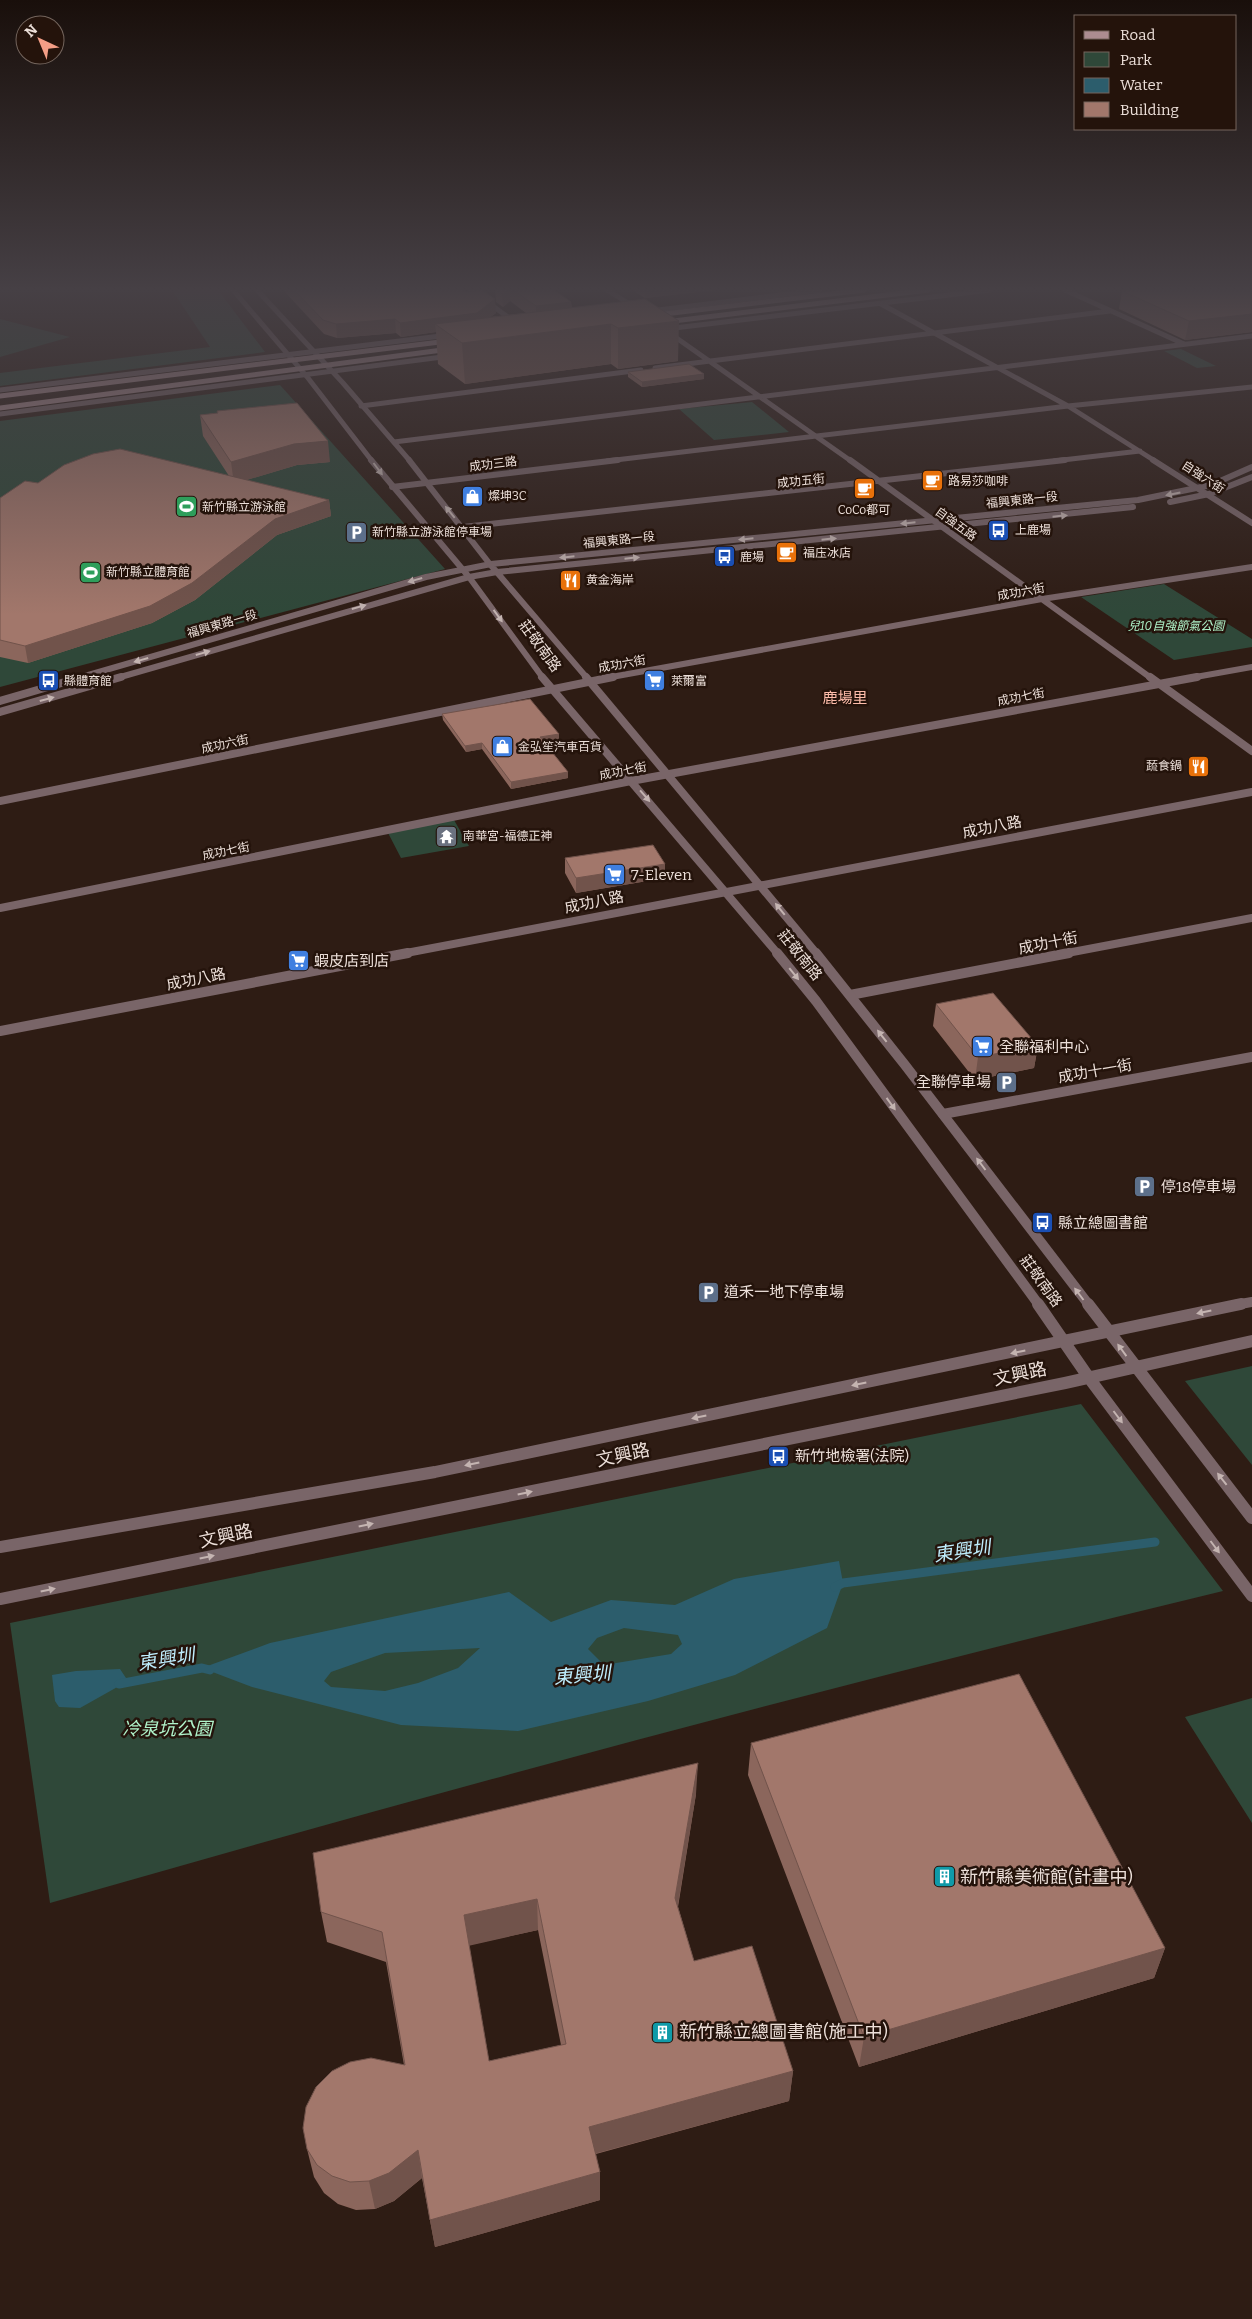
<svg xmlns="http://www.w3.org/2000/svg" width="1252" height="2319" font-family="Bitter,'Noto Sans TC',serif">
<rect width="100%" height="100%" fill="#2e1c14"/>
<path fill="#2f4839" d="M 172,290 L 218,290 L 265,352 L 0,386 L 0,373 L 210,347 Z
M 0,319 L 70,337 L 0,357 Z
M 1181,349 L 1216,366 L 1197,368 L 1164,351 Z
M 280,385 L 445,569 L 0,687 L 0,421 Z
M 752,402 L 789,432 L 714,440 L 679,409 Z
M 1164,584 L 1252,639 L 1252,647 L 1174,660 L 1081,597 Z
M 454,820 L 469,846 L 401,858 L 387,831 Z
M 1252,1366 L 1252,1465 L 1185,1381 Z
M 1081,1404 L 1223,1591 C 829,1686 439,1791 50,1903 L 10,1623 Z
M 1252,1698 L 1252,1823 L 1185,1717 Z"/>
<path fill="#2c5d6c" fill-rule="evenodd" d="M 839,1561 L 843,1583 L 827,1628 L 735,1675 L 648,1701 L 518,1731 L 401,1725 L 252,1687 L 202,1668 L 270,1643 L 509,1592 L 551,1622 L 611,1600 L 675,1605 L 734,1579 ZM 624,1628 L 678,1635 L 682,1644 L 671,1654 L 604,1665 L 588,1649 L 597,1638 ZM 480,1648 L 458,1668 L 418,1683 L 385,1691 L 331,1687 L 324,1681 L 331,1672 L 385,1653 Z
M 120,1669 L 128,1681 L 80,1708 L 59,1707 L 55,1701 L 52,1675 L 76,1671 Z"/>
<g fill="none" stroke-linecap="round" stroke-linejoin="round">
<path stroke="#2c5d6c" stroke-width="9" d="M 835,1587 L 843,1583 L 1155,1542
M 119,1684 L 202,1668 L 210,1670"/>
<path stroke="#796568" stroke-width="5" d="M 471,290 L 516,323
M 607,290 L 636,308
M 1065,290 L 1184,344
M 881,304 L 1068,406 L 1155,461
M 650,311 L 820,290
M 666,329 L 990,290
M 668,332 L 851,461
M 655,368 L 1110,311
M 0,390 L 449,335
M 361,406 L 641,370
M 0,414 L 450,356
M 394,442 L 1252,336
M 607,461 L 1068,406 L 1252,387
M 1054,461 L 1140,451"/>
<path stroke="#796568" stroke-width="6" d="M 850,460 L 1151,678
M 1153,460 L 1252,523
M 392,487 L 618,460
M 463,527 L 1065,460
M 606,678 L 1042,599 L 1252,567
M 1190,678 L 1252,667"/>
<path stroke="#796568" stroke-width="8" d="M 1150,677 L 1252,751
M 0,801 L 613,677
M 0,908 L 631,781 L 1197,677
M 401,954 L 1252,792
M 1062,954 L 1252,918"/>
<path stroke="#796568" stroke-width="10" d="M 850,995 L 1069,953
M 0,1031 L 408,953
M 943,1114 L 1252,1057"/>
<path stroke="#796568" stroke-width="5" d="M 233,290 L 308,378 L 372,461
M 257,290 L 343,383 L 410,461"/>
<path stroke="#796568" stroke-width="6" d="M 371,460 L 469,577 L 543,678
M 409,460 L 489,563 L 587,678
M 1170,502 L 1209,494 L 1252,477
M 78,678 L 426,577 L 491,564 L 1138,500 L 1211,485 L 1252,467
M 117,678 L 469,577 L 497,572 L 1133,507"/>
<path stroke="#796568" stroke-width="8" d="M 542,677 L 778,954
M 586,677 L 817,954
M 0,701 L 82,677
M 0,712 L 121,677"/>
<path stroke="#796568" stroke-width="10" d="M 777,953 L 816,1001 L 1039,1305
M 816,953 L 905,1065 L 1089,1305
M 1235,1305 L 1252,1302"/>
<path stroke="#796568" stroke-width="12" d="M 1038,1304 L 1089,1378 L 1252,1596
M 1088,1304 L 1252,1518
M 0,1547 L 435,1472 L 1241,1304
M 0,1599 L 1065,1383 L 1252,1341"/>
<path stroke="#ac8c90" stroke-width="5" d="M 656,315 L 864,290
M 665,322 L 928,290
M 0,396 L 448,341
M 0,408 L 450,349"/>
</g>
<path fill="#8b665c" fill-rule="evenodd" d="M 283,290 L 463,290 L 496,313 L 490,317 L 526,313 L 510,301 L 503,307 L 496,302 L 495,290 L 554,290 L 571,302 L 572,308 L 645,299 L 678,361 L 618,369 L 611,364 L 465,384 L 438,364 L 436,332 L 401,337 L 396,333 L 337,338 L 324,334 Z
M 632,290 L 716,290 L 645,298 Z
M 1252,290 L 1252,332 L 1185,340 L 1119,309 L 1122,291 Z
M 628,372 L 704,379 L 642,387 L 628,377 Z
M 217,411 L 330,462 L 297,465 L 246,480 L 329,500 L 331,516 L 277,535 L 195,600 L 152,623 L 28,663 L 0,657 L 0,498 L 229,476 L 203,436 L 200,415 L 217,413 Z
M 442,714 L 559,734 L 559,740 L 545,743 L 568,772 L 568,778 L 511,789 L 482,749 L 466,752 L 443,720 Z
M 565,858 L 665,864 L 665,878 L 576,893 L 565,873 Z
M 936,1004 L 1038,1046 L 1034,1068 L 975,1080 L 933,1026 Z
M 751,1743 L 1165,1948 L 1154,1978 L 859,2067 L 748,1775 Z
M 696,1794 L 678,1907 L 694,1961 L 793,2071 L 789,2101 L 596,2154 L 600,2200 L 435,2247 L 422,2178 L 394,2201 L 375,2209 L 356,2210 L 338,2204 L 324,2193 L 314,2177 L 307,2149 L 404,2065 L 386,1962 L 327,1942 L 321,1912 ZM 538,1930 L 561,2045 L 489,2061 L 469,1945 Z"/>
<path fill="#71534b" d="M 507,290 L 510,290 L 510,301 L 503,307 L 502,294 Z
M 645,290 L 716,290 L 645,298 Z
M 495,299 L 496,313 L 478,327 L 435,324 L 436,332 L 401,337 L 400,323 Z
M 571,302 L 572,316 L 536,320 L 536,306 Z
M 1252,314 L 1252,332 L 1185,340 L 1189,321 Z
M 395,319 L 396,333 L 337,338 L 336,324 Z
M 679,321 L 678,361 L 618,369 L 618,328 Z
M 611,324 L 611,364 L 465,384 L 462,343 Z
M 704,374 L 704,379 L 642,387 L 642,382 Z
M 328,441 L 330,462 L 297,465 L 234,484 L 231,462 L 294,444 Z
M 329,500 L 331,516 L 277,535 L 195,600 L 152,623 L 28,663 L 25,646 L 275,519 Z
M 559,734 L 559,740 L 540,744 L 540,737 Z
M 482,743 L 482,749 L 466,752 L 465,746 Z
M 568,772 L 568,778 L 511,789 L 511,782 Z
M 665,864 L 665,878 L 576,893 L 576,878 Z
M 1038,1046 L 1034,1068 L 975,1080 L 978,1057 Z
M 698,1763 L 696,1794 L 674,1929 L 675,1898 Z
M 537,1899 L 538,1930 L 468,1946 L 464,1915 Z
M 1165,1948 L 1154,1978 L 859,2067 L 864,2037 Z
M 793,2071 L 789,2101 L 590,2155 L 589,2127 Z
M 418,2150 L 422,2178 L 394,2201 L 375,2209 L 369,2181 Z
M 600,2172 L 600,2200 L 435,2247 L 430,2220 Z"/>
<path fill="#a2776b" stroke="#71534b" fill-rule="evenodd" d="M 294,290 L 463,290 L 466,292 L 482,290 L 495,299 L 477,313 L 400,323 L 395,319 L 336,324 L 323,320 Z
M 497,290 L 507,290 L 502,294 Z
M 513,290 L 554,290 L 571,302 L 536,306 Z
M 1139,290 L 1252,290 L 1252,314 L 1189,321 L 1122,291 Z
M 645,299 L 679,321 L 618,328 L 611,324 L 462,343 L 435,324 Z
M 689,364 L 704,374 L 642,382 L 628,372 Z
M 297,403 L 328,441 L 294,444 L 231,462 L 200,415 L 218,413 L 217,411 Z
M 120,449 L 329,500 L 275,519 L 192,583 L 150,606 L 25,646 L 0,640 L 0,498 L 25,481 L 38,483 L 64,465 L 93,454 Z
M 530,699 L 559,734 L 540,737 L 568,772 L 511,782 L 482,743 L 465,746 L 442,714 Z
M 653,845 L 665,864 L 576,878 L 565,858 Z
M 993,993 L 1038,1046 L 978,1057 L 936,1004 Z
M 1019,1674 L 1165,1948 L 864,2037 L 751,1743 Z
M 698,1763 L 675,1898 L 694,1961 L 752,1946 L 793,2071 L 589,2127 L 600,2172 L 430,2220 L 418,2150 L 389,2173 L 369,2181 L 350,2182 L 332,2176 L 317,2165 L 307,2149 L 303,2128 L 306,2107 L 316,2087 L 332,2071 L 350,2062 L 371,2058 L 405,2065 L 382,1932 L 321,1912 L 313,1853 ZM 537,1899 L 566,2044 L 489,2061 L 464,1915 Z"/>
<defs><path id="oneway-solid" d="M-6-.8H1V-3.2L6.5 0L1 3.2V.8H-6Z" transform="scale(1.25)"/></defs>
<g fill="#c4b4b1">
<use href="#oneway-solid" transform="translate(378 469) rotate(53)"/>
<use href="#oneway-solid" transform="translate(1173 494) rotate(169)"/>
<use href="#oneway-solid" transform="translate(450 512) rotate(-129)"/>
<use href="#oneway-solid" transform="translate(1060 516) rotate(-6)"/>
<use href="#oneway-solid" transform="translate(908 523) rotate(174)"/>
<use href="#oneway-solid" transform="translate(746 539) rotate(174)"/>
<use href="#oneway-solid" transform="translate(829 539) rotate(-6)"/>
<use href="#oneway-solid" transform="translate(567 557) rotate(174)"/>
<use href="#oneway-solid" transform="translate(632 558) rotate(-6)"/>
<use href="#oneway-solid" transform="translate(415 580) rotate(164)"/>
<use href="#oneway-solid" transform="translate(359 607) rotate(-16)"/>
<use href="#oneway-solid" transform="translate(498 616) rotate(54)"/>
<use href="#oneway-solid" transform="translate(203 653) rotate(-16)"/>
<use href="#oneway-solid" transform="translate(141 660) rotate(164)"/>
<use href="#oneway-solid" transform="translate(47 699) rotate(-15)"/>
<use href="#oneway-solid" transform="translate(645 796) rotate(49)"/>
<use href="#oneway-solid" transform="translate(780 909) rotate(-129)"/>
<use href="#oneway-solid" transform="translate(794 974) rotate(51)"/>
<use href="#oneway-solid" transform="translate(882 1036) rotate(-128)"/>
<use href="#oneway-solid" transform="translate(891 1104) rotate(54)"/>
<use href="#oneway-solid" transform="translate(981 1164) rotate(-127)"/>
<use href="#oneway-solid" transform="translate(1079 1294) rotate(-127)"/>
<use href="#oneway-solid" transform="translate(1204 1312) rotate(168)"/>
<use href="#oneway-solid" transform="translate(1122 1350) rotate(-126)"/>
<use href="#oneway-solid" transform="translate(1018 1352) rotate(168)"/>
<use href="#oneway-solid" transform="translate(859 1384) rotate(168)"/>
<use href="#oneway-solid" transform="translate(699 1417) rotate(168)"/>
<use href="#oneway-solid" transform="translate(1118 1417) rotate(53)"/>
<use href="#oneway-solid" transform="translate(472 1464) rotate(168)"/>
<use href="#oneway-solid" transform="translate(1222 1479) rotate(-128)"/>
<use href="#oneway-solid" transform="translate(525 1493) rotate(-12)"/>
<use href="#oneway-solid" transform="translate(366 1525) rotate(-12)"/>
<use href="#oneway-solid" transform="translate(1215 1547) rotate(53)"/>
<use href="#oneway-solid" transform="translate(207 1557) rotate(-12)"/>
<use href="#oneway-solid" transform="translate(48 1590) rotate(-12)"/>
</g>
<linearGradient id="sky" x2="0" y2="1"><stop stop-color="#190f0b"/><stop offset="0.47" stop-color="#464045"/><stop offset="1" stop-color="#464045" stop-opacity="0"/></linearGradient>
<rect width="1252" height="615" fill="url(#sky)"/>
<defs>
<symbol id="cafe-square" viewBox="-11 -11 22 22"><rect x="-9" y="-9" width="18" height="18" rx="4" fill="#e8710a" stroke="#24130b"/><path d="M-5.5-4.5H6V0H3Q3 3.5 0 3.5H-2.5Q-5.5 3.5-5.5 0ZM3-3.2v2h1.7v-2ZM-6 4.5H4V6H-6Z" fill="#fff"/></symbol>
<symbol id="shop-square" viewBox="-11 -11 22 22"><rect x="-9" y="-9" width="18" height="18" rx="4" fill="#3f7fe0" stroke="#24130b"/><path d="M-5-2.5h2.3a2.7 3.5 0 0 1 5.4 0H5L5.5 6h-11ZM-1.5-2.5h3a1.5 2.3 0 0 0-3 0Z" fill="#fff"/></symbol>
<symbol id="stadium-square" viewBox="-11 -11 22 22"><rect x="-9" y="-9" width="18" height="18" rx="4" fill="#2e9e5b" stroke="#24130b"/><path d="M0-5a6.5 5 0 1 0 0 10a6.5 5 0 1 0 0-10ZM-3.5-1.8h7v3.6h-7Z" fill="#fff"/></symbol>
<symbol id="bus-square" viewBox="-11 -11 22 22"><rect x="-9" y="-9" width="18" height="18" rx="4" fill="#1a4fb4" stroke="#24130b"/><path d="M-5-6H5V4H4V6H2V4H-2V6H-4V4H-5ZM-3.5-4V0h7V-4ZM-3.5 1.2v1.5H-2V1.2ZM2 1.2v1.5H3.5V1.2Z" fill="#fff"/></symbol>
<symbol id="parking-square" viewBox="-11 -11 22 22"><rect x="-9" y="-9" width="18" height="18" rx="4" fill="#5c6f8a" stroke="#24130b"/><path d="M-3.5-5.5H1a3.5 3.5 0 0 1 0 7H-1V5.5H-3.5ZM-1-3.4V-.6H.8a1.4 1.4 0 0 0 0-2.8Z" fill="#fff"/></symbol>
<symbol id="restaurant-square" viewBox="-11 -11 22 22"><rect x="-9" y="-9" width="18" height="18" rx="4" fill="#e8710a" stroke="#24130b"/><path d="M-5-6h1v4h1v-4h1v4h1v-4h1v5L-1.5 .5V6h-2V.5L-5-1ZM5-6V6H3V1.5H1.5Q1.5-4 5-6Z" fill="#fff"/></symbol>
<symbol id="supermarket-square" viewBox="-11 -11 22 22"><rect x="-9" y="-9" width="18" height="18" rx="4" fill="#3f7fe0" stroke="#24130b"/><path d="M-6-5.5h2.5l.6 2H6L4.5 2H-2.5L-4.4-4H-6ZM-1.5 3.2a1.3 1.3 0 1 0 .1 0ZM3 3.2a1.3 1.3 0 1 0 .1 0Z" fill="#fff"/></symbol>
<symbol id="temple-square" viewBox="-11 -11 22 22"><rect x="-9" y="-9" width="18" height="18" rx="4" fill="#6b7280" stroke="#24130b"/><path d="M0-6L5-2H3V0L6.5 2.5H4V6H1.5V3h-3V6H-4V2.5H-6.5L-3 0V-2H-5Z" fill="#fff"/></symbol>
<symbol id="building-square" viewBox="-11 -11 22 22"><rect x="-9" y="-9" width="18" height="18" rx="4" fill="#0f9aa8" stroke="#24130b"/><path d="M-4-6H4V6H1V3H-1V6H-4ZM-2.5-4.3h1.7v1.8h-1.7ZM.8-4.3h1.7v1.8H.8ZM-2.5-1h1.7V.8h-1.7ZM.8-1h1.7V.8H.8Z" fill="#fff"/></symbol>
</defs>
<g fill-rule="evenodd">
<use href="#cafe-square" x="920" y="468" width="25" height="25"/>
<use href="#cafe-square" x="852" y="476" width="25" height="25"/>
<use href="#shop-square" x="460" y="484" width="25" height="25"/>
<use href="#stadium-square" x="174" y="494" width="25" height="25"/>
<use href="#bus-square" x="986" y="518" width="25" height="25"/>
<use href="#parking-square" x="344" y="520" width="25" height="25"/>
<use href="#cafe-square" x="774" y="540" width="25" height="25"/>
<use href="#bus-square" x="712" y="544" width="25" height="25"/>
<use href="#stadium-square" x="78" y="560" width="25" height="25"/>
<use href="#restaurant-square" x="558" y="568" width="25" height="25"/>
<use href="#bus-square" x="36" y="668" width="25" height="25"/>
<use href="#supermarket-square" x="642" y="668" width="25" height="25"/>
<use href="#shop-square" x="490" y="734" width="25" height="25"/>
<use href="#restaurant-square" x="1186" y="754" width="25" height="25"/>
<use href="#temple-square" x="434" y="824" width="25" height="25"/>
<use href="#supermarket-square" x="602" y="862" width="25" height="25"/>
<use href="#supermarket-square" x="286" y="948" width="25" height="25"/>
<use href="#supermarket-square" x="970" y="1034" width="25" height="25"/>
<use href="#parking-square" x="994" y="1070" width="25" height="25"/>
<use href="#parking-square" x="1132" y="1174" width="25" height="25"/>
<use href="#bus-square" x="1030" y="1210" width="25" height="25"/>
<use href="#parking-square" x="696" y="1280" width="25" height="25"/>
<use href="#bus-square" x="766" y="1444" width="25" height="25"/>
<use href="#building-square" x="932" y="1864" width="25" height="25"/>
<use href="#building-square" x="650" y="2020" width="25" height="25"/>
</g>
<g text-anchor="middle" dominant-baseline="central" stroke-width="5" stroke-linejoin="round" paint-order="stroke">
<g font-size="12" fill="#ecdfd9" stroke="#24130b">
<text transform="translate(493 464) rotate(-7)">成功三路</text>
<text transform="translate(1203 477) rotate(33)">自強六街</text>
<text transform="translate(801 481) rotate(-6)">成功五街</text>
<text transform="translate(1022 500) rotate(-6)">福興東路一段</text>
<text transform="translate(956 524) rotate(36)">自強五路</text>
<text transform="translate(619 540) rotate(-6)">福興東路一段</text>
<text transform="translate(1021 592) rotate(-10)">成功六街</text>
<text transform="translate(222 624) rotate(-16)">福興東路一段</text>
<text transform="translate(622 664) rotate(-10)">成功六街</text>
<text transform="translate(1021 697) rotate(-11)">成功七街</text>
<text transform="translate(225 744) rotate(-12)">成功六街</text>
<text transform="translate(623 771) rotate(-11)">成功七街</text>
<text transform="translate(226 851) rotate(-11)">成功七街</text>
</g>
<g font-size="12" fill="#ecdfd9" stroke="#24130b" text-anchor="start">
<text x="948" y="481">路易莎咖啡</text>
<text x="488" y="496">燦坤3C</text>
<text x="202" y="507">新竹縣立游泳館</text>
<text x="864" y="510" text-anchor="middle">CoCo都可</text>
<text x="1015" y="530">上鹿場</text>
<text x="372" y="532">新竹縣立游泳館停車場</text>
<text x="803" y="553">福庒冰店</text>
<text x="740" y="557">鹿場</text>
<text x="106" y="572">新竹縣立體育館</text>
<text x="586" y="580">黄金海岸</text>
<text x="64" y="681">縣體育館</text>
<text x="671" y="681">萊爾富</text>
<text x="518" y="747">金弘笙汽車百貨</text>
<text x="1182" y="766" text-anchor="end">蔬食鍋</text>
<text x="463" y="836">南華宮-福德正神</text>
</g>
<g font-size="12" font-style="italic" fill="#b0f4cb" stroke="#24130b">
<text x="1176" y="626">兒10自強節氣公園</text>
</g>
<g font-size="15" fill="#ecdfd9" stroke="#24130b">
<text transform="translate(540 646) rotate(54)">莊敬南路</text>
<text transform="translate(992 827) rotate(-11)">成功八路</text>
<text transform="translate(594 902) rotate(-11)">成功八路</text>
<text transform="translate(1048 943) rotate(-11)">成功十街</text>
<text transform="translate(800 955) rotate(51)">莊敬南路</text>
<text transform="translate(196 979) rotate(-11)">成功八路</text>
<text transform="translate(1095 1071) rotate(-10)">成功十一街</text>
<text transform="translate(1041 1281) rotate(54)">莊敬南路</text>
</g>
<g font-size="15" fill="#fdbcaa" stroke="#24130b">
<text x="845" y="698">鹿場里</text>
</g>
<g font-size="15" fill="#ecdfd9" stroke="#24130b" text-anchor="start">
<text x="631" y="875">7-Eleven</text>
<text x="314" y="961">蝦皮店到店</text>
<text x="999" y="1047">全聯福利中心</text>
<text x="991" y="1082" text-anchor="end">全聯停車場</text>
<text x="1161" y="1187">停18停車場</text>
<text x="1058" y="1223">縣立總圖書館</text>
<text x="724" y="1292">道禾一地下停車場</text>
<text x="795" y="1456">新竹地檢署(法院)</text>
</g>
<g font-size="18" fill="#ecdfd9" stroke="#24130b">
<text transform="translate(1020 1374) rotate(-12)">文興路</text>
<text transform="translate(623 1455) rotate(-12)">文興路</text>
<text transform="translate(226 1536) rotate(-12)">文興路</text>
</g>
<g font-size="18" font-style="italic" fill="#b0f4cb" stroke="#24130b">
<text x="167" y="1729">冷泉坑公園</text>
</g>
<g font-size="18" fill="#ecdfd9" stroke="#24130b" text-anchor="start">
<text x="960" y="1877">新竹縣美術館(計畫中)</text>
<text x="679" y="2032">新竹縣立總圖書館(施工中)</text>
</g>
<g font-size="19" font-style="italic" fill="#beedfd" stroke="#24130b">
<text transform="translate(962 1551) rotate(-8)">東興圳</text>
<text transform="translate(166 1659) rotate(-9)">東興圳</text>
<text transform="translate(582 1675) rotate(-5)">東興圳</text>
</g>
</g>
<rect x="1074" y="15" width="162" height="115" fill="#24130b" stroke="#74655d"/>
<rect x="1084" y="31" width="25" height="8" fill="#ac8c90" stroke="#74655d"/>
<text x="1120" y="40" font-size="15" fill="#ecdfd9">Road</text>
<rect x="1084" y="52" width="25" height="15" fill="#2f4839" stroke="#74655d"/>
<text x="1120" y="65" font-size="15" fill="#ecdfd9">Park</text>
<rect x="1084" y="78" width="25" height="15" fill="#2c5d6c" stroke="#74655d"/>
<text x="1120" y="90" font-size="15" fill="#ecdfd9">Water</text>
<rect x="1084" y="102" width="25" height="15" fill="#a2776b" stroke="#74655d"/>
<text x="1120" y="115" font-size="15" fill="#ecdfd9">Building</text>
<g transform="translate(40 40) rotate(316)"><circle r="24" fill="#24130b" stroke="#74655d"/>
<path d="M0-4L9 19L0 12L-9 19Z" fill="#f49e86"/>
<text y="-8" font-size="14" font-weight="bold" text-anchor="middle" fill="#ecdfd9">N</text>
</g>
</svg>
